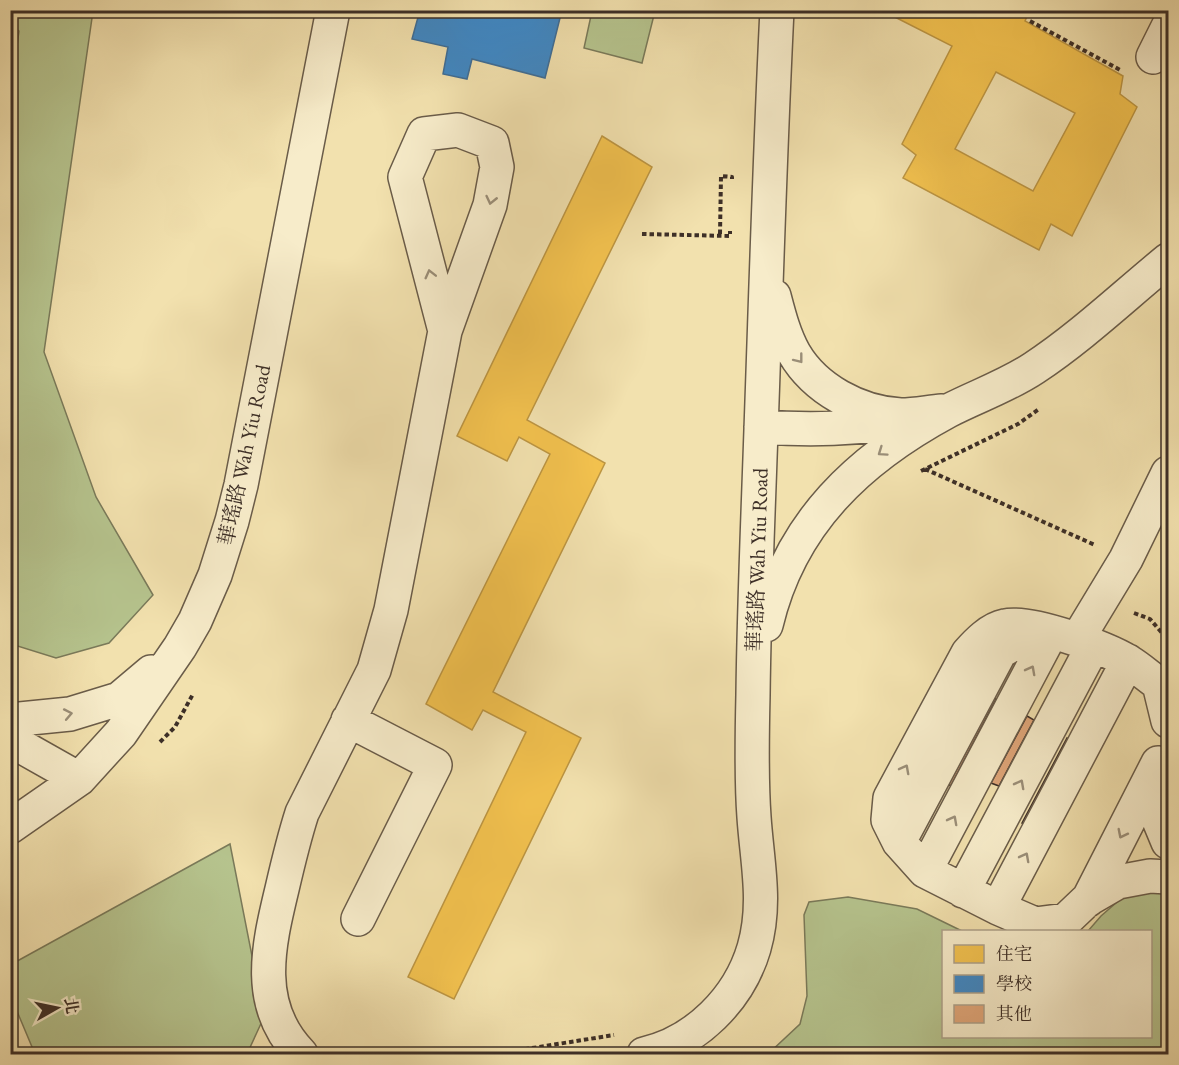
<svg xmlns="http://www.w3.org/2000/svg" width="1179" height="1065" font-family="'EB Garamond','Noto Serif TC',serif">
<rect width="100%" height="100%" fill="#f2e1ae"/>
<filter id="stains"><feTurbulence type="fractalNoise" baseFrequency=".00333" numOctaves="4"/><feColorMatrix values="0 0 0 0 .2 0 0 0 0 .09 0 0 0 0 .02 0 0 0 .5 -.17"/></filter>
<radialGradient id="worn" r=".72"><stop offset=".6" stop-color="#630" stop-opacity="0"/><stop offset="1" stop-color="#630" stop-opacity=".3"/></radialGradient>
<path fill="#b6c48e" stroke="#7a7a5a" stroke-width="1.5" d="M 11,10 L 93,11 L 44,352 L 96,497 L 153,595 L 109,643 L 56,658 L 11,644 L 10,94 L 19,31 L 11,25 Z
M 592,11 L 655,11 L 642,63 L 584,48 Z
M 230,844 L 264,1017 L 247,1054 L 35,1054 L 11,997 L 10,965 Z
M 1168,890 L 1168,1054 L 768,1054 L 800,1024 L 807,996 L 804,915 L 809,902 L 848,897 L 917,909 L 962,931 L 944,932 L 944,1036 L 1150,1036 L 1150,932 L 1088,931 L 1101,916 L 1124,896 Z"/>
<path fill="#f2c14e" stroke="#bc9542" stroke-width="1.5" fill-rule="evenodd" d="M 881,10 L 1030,10 L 1025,21 L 1123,76 L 1120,94 L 1137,107 L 1072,236 L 1051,224 L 1039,250 L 903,178 L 916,155 L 902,144 L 952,46 ZM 996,72 L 1075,113 L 1033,191 L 955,149 Z
M 602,136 L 652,167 L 527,420 L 605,463 L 493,692 L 581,738 L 454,999 L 408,977 L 526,732 L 483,710 L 472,730 L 426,704 L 550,454 L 519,437 L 507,461 L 457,436 Z"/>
<path fill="#3f88c5" stroke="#3e6d96" stroke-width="1.5" d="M 420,10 L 562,10 L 545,78 L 472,59 L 467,79 L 443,74 L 448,47 L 412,39 Z"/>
<path fill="#dfa578" stroke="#3d2f27" stroke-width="1.5" d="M 992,697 L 996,699 L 951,786 L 943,781 Z
M 1027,716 L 1034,720 L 999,786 L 991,783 Z
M 1067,738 L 1074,741 L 1025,826 L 1022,823 Z"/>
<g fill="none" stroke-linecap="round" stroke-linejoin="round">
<defs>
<path id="minor" d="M 1153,57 L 1168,27
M 774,296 C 779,315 784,335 794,353 C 815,389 859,413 901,415 C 914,415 929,412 942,411
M 761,427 C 806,430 850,430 894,422
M 766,625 C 790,523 859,459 948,411 C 977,396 1007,386 1034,368 C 1081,337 1124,296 1168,260
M 1077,640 L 1126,559 L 1168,473
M 10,720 L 70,714 L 119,699 L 151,672
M 348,720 L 435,765 L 358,919
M 1168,721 L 1159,684 C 1149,677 1139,668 1129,662 C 1106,648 1030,620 1005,626 C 990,629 977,643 968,653 L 890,798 L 888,820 L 899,842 L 925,871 L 998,908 L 1035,924 L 1066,920 L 1087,900 L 1118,882 L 1150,876 L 1168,877
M 10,740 L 79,779
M 1157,772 L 1153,806 L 1168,842
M 10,827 L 79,779 L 121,733 L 180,647 L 195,621 L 215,575 L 232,521 L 241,485 L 333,10
M 899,842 L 1000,652 L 1023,638 L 1037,635
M 925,871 L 1051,633
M 963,891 L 1093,646
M 1088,900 L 1158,763
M 998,908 L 1128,661
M 301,1054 C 254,1006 268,947 282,889 C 288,863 294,838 302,813 L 374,670 L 391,610 L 445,331 L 490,205 L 497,167 L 492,143 L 458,130 L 424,134 L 405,177 L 445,331
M 644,1054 C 696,1042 739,999 754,948 C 767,903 757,862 754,817 C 751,776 752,736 753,695 C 754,607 758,518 761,430 C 766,290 770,150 777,10"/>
</defs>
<use href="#minor" stroke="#6a5c49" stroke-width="36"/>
<path stroke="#3d2f27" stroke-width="4" stroke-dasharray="4.5 3" stroke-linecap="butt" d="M 1030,21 L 1122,71
M 642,234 L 730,236 L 730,231
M 720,234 L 721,176 L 732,177 L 732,179
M 925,469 L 1095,545
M 921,471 L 1018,424 L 1039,409
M 1134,613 L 1150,619 L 1168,640
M 160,742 L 175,727 L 193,694
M 335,1050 L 345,1054
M 495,1054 L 614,1035"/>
<use href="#minor" stroke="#f7ecca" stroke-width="33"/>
</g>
<defs><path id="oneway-chevron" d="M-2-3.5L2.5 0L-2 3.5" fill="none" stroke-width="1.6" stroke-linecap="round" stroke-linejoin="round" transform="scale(1.5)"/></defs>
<g stroke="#9a8e78">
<use href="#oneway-chevron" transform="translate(491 200) rotate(103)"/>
<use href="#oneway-chevron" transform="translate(430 274) rotate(-104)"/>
<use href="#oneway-chevron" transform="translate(799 359) rotate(52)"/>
<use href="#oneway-chevron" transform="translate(882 452) rotate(145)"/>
<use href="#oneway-chevron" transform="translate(1031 670) rotate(-62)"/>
<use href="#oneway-chevron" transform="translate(68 714) rotate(-11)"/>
<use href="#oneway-chevron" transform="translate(905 769) rotate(-62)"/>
<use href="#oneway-chevron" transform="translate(1020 784) rotate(-62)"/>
<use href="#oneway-chevron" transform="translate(953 820) rotate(-62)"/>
<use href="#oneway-chevron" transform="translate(1122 834) rotate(117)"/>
<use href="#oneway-chevron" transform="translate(1025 857) rotate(-62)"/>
</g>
<g text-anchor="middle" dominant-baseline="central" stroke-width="6" stroke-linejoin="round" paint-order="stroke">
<g font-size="21" fill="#3d2f27" stroke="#f7ecca">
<text transform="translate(244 455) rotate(-78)">華瑤路 Wah Yiu Road</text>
<text transform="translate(757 560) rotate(-88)">華瑤路 Wah Yiu Road</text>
</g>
</g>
<rect width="1179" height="1065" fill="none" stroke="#f2e1ae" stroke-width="36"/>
<rect x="12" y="12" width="1155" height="1041" fill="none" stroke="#3d2f27" stroke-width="3"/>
<rect x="18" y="18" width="1143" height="1029" fill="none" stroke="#3d2f27" stroke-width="1.5"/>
<rect x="942" y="930" width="210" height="108" fill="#f7ecca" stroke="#ada089" stroke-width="1.5"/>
<rect x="954" y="945" width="30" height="18" fill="#f2c14e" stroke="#ada089" stroke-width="1.5"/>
<text x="996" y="960" font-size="18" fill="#3d2f27">住宅</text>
<rect x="954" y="975" width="30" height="18" fill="#3f88c5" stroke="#ada089" stroke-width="1.5"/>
<text x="996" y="990" font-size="18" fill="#3d2f27">學校</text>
<rect x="954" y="1005" width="30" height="18" fill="#dfa578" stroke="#ada089" stroke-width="1.5"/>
<text x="996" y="1020" font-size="18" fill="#3d2f27">其他</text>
<g transform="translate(57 1008) rotate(81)" stroke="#f7ecca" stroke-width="4.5" paint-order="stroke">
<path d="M0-4.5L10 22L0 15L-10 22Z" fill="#3d2f27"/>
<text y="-9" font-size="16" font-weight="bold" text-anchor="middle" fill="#3d2f27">北</text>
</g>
<rect width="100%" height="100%" filter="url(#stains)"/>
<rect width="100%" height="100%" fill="url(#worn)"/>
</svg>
